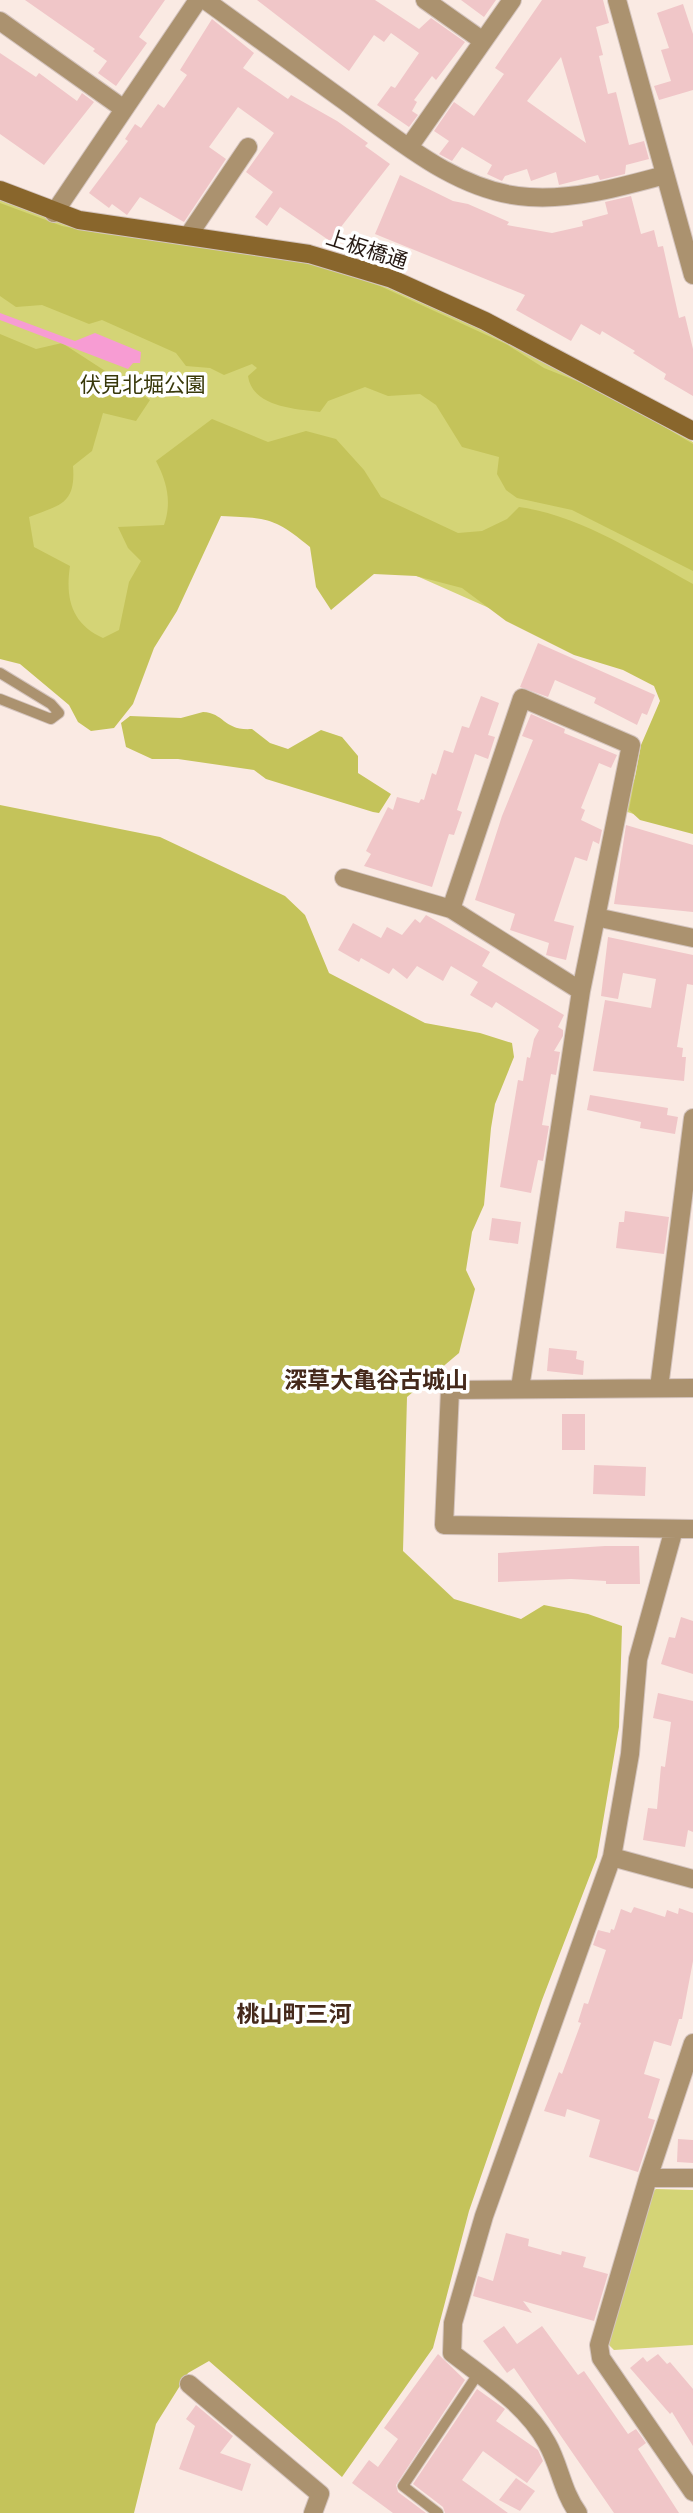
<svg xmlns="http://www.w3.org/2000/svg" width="693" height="2513" font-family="Cabin,'Noto Sans JP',sans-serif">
<rect width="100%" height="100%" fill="#faeae3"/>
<path fill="#d4d476" d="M 0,200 L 65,224 L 188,247 L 304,261 L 375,282 L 485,331 L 693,442 L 693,832 L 624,811 L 665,686 L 254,504 L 216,506 L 117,716 L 0,649 Z
M 656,2189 L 693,2190 L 693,2345 L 614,2350 L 605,2341 L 650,2193 Z"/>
<path fill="#c4c35a" d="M 0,203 L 62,226 L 103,234 L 168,239 L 287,260 L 320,266 L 380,286 L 506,344 L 544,368 L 609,394 L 693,444 L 693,571 L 572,510 L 517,498 L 506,490 L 497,474 L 499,457 L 462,447 L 436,405 L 420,394 L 388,396 L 365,387 L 328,401 L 320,412 C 296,409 252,407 248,376 L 257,368 L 252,364 L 224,375 L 210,368 L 186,366 L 176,353 L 102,320 L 89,324 L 42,305 L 16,307 L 0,296 Z
M 0,334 L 36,349 L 62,343 L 150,400 L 136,421 L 103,413 L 92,451 L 73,466 C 76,504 60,505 29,517 L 34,547 L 70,566 C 65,599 72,624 103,638 L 119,630 L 129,582 L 141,561 L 128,548 L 118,527 L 164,525 C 172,502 167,482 156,461 L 212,419 L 268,442 L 306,431 L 336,439 L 364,470 L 381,497 L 458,533 L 482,531 L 507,519 L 519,507 C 582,516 638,554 693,584 L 693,834 L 640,820 L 629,810 L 641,745 L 660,701 L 654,686 L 623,670 L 574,655 L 506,621 L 462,588 L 416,576 L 374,574 L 331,610 L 316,587 L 310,547 C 274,517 267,518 221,516 L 177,611 L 154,648 L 133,704 L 114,728 L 91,731 L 78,722 L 69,705 L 20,664 L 0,659 Z
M 203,712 C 225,713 223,731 252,729 L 270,743 L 288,749 L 321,730 L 342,737 L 358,756 L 358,773 L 391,794 L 379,813 L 373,812 L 266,779 L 254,770 L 178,759 L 152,759 L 126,747 L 121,723 L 130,716 L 181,718 Z
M 0,805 L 160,837 L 285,896 L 305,915 L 329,973 L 425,1023 L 480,1033 L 512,1043 L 514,1057 L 495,1104 L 491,1128 L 484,1205 L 472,1232 L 466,1270 L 475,1289 L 459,1353 L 407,1397 L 403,1551 L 454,1599 L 521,1619 L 544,1605 L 588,1614 L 622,1626 L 619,1727 L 597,1857 L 542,2000 L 469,2211 L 433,2348 L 342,2477 L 209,2361 L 188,2373 L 156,2424 L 134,2513 L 0,2513 Z"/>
<path fill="#f79cd3" d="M 0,313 L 75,341 L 95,333 L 141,352 L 140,363 L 133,363 L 128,369 L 0,320 Z"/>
<path fill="#f0c6c8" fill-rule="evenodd" d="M 25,0 L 165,0 L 139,37 L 147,43 L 116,86 L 98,73 L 107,61 L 93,51 L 95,49 Z
M 257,0 L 375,0 L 419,29 L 431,18 L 465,42 L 436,80 L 432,76 L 414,100 L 417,102 L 412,111 L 418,115 L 409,127 L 377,105 L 391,86 L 395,88 L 419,53 L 391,33 L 384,42 L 374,35 L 349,71 Z
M 461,0 L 496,0 L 484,17 Z
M 542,0 L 603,0 L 609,23 L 596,27 L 603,55 L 599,56 L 608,94 L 616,92 L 629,145 L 644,141 L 649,159 L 626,165 L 625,174 L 600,180 L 598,175 L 559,185 L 556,172 L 531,181 L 527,169 L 505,176 L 502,181 L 487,174 L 492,165 L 462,147 L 452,161 L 439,154 L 449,141 L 434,131 L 454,102 L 474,116 L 504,74 L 495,68 ZM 561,57 L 586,143 L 527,101 Z
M 683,4 L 693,34 L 693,90 L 659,100 L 654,86 L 671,81 L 661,50 L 669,48 L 657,13 Z
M 212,19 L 254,53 L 243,68 L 288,99 L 291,95 L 337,121 L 368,143 L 365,146 L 390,164 L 330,241 L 280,207 L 267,226 L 255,217 L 273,192 L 246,172 L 274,133 L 238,107 L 209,147 L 226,159 L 184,222 L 140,197 L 127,215 L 112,204 L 109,208 L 89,193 L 128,141 L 125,139 L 135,124 L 141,128 L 158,104 L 164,108 L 187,75 L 180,70 Z
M 0,53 L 36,77 L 39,73 L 77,101 L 82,93 L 94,102 L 44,165 L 0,134 Z
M 400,175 L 453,201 L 468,204 L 509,222 L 507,225 L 552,233 L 583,226 L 582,221 L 608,214 L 605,202 L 631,196 L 641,234 L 654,230 L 658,247 L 663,246 L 679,318 L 685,316 L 693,349 L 693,396 L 664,379 L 666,374 L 633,353 L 635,351 L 602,331 L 600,335 L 581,324 L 571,341 L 516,310 L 525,295 L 375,234 Z
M 538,643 L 655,695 L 647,715 L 642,713 L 637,725 L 594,703 L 596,698 L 555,680 L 548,697 L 520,687 Z
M 481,696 L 499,703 L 488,735 L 495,737 L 488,759 L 475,754 L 457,810 L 462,812 L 454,835 L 449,834 L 432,887 L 364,866 L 371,854 L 366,851 L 388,807 L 393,810 L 397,797 L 419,803 L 421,799 L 424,800 L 432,773 L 436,775 L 444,750 L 453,753 L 462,726 L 469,728 Z
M 531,714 L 565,729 L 564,733 L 617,755 L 611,768 L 599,763 L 581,808 L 585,810 L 581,820 L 602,830 L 599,844 L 593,841 L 587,861 L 575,857 L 554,921 L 574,926 L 566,960 L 546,955 L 549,943 L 510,930 L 515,914 L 475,900 L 502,816 L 533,740 L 522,736 Z
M 626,825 L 693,845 L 693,912 L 614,904 Z
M 426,915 L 490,952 L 482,966 L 564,1015 L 558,1027 L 563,1030 L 563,1036 L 554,1051 L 560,1052 L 556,1075 L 551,1074 L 542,1125 L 549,1126 L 543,1161 L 538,1160 L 531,1193 L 500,1187 L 518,1080 L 523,1081 L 527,1057 L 530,1058 L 534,1039 L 539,1030 L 496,1002 L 492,1008 L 470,995 L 478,982 L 451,966 L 443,981 L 417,966 L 407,979 L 393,968 L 389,974 L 361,958 L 359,962 L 338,950 L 353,923 L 381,938 L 387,927 L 402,935 L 415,919 L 420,923 Z
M 608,937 L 693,955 L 693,985 L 687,984 L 677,1047 L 683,1048 L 682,1057 L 686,1057 L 684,1081 L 593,1071 L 605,1000 L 651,1008 L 656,979 L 623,973 L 618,999 L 601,996 Z
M 590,1095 L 668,1108 L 667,1115 L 678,1117 L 675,1134 L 640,1128 L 641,1122 L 587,1110 Z
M 625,1211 L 669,1217 L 664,1254 L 616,1248 L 619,1222 L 624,1222 Z
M 492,1218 L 521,1222 L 518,1244 L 489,1240 Z
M 549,1348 L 577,1351 L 576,1359 L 584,1361 L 583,1375 L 547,1371 Z
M 562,1414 L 585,1414 L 585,1450 L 562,1450 Z
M 594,1465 L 646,1467 L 645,1496 L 593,1494 Z
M 605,1546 L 639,1546 L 640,1584 L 606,1584 L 606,1581 L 571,1579 L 498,1582 L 498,1553 Z
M 681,1617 L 693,1621 L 693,1674 L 661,1664 L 669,1637 L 675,1638 Z
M 658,1693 L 693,1701 L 693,1832 L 688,1830 L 685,1847 L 643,1840 L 648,1808 L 657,1809 L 661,1766 L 665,1767 L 671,1722 L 653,1718 Z
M 634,1907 L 665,1917 L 667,1910 L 678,1914 L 679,1908 L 693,1913 L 693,1961 L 682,2019 L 679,2019 L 671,2046 L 654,2041 L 644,2074 L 660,2079 L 648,2118 L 655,2120 L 638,2172 L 589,2157 L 600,2120 L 567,2109 L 565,2117 L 544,2111 L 559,2072 L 562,2074 L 581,2023 L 578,2022 L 584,2003 L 588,2004 L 606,1950 L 593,1945 L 598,1930 L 610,1933 L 611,1929 L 614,1930 L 621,1909 L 631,1913 Z
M 678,2139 L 693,2140 L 693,2163 L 677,2162 Z
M 506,2233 L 529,2239 L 528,2246 L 561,2255 L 562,2251 L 586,2257 L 583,2267 L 608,2274 L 594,2321 L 523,2301 L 532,2313 L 473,2296 L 478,2276 L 493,2281 Z
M 504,2326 L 517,2344 L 542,2326 L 578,2375 L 584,2371 L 628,2434 L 636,2429 L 646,2443 L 638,2449 L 679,2513 L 614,2513 L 514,2368 L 507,2373 L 483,2341 Z
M 438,2354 L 465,2380 L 396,2485 L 398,2492 L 426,2513 L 393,2513 L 352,2483 L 369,2460 L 378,2467 L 398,2439 L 384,2428 Z
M 658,2354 L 667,2364 L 670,2362 L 693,2389 L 693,2446 L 672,2412 L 670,2414 L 630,2368 L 643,2357 L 647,2362 Z
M 477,2389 L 505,2409 L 496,2421 L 538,2450 L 543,2461 L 527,2483 L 483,2451 L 462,2480 L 508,2513 L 445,2513 L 443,2507 L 413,2484 Z
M 196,2405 L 233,2436 L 220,2453 L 251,2464 L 242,2491 L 179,2469 L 195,2426 L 186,2419 Z
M 516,2478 L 535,2491 L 520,2511 L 499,2500 Z"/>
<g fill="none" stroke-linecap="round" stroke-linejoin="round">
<defs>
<path id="lane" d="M 0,673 L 51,704 L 59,713 L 51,719 L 0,699
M 438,2513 L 403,2486 L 478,2374"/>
<path id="street" d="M 205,0 C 249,32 294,64 339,97 C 395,137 457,193 529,197 C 576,200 620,187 665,175
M 425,0 L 483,41
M 617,0 L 693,275
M 0,21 L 124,109
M 409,147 L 512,0
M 54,213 L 198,0
M 188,236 L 248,147
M 344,878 L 451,909 L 581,991
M 451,909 L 522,698 L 631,745 L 581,991 L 520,1388
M 596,917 L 693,938
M 659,1388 L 693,1118
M 693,1388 L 450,1390 L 444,1525 L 693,1529
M 612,1857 L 693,1879
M 693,2043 L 648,2178 L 599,2345 L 601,2358 L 693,2492
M 648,2178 L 693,2178
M 189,2384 L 320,2494 L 313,2513
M 578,2513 C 562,2491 560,2466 547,2443 C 527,2405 485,2379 452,2353 L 453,2323 L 484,2216 L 612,1857 L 630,1754 L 638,1659 L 674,1529"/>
<path id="secondary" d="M 0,190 L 79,220 L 309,254 L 392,279 L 485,321 L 693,431"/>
</defs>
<use href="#lane" stroke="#d4c4be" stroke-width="12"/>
<use href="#street" stroke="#d4c4be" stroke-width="20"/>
<use href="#secondary" stroke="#d4c4be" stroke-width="20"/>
<use href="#lane" stroke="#ab926f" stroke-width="10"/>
<use href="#street" stroke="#ab926f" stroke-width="18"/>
<use href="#secondary" stroke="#89662c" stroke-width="18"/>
</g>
<g text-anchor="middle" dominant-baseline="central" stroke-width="7" stroke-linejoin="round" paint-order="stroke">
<g font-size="21" fill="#261913" stroke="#fff">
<text transform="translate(367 249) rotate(18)">上板橋通</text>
</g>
<g font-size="21" fill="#38380a" stroke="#fff">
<text x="143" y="384">伏見北堀公園</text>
</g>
<g font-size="23" font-weight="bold" fill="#45291b" stroke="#fff">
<text x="376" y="1380">深草大亀谷古城山</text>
<text x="294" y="2014">桃山町三河</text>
</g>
</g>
</svg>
